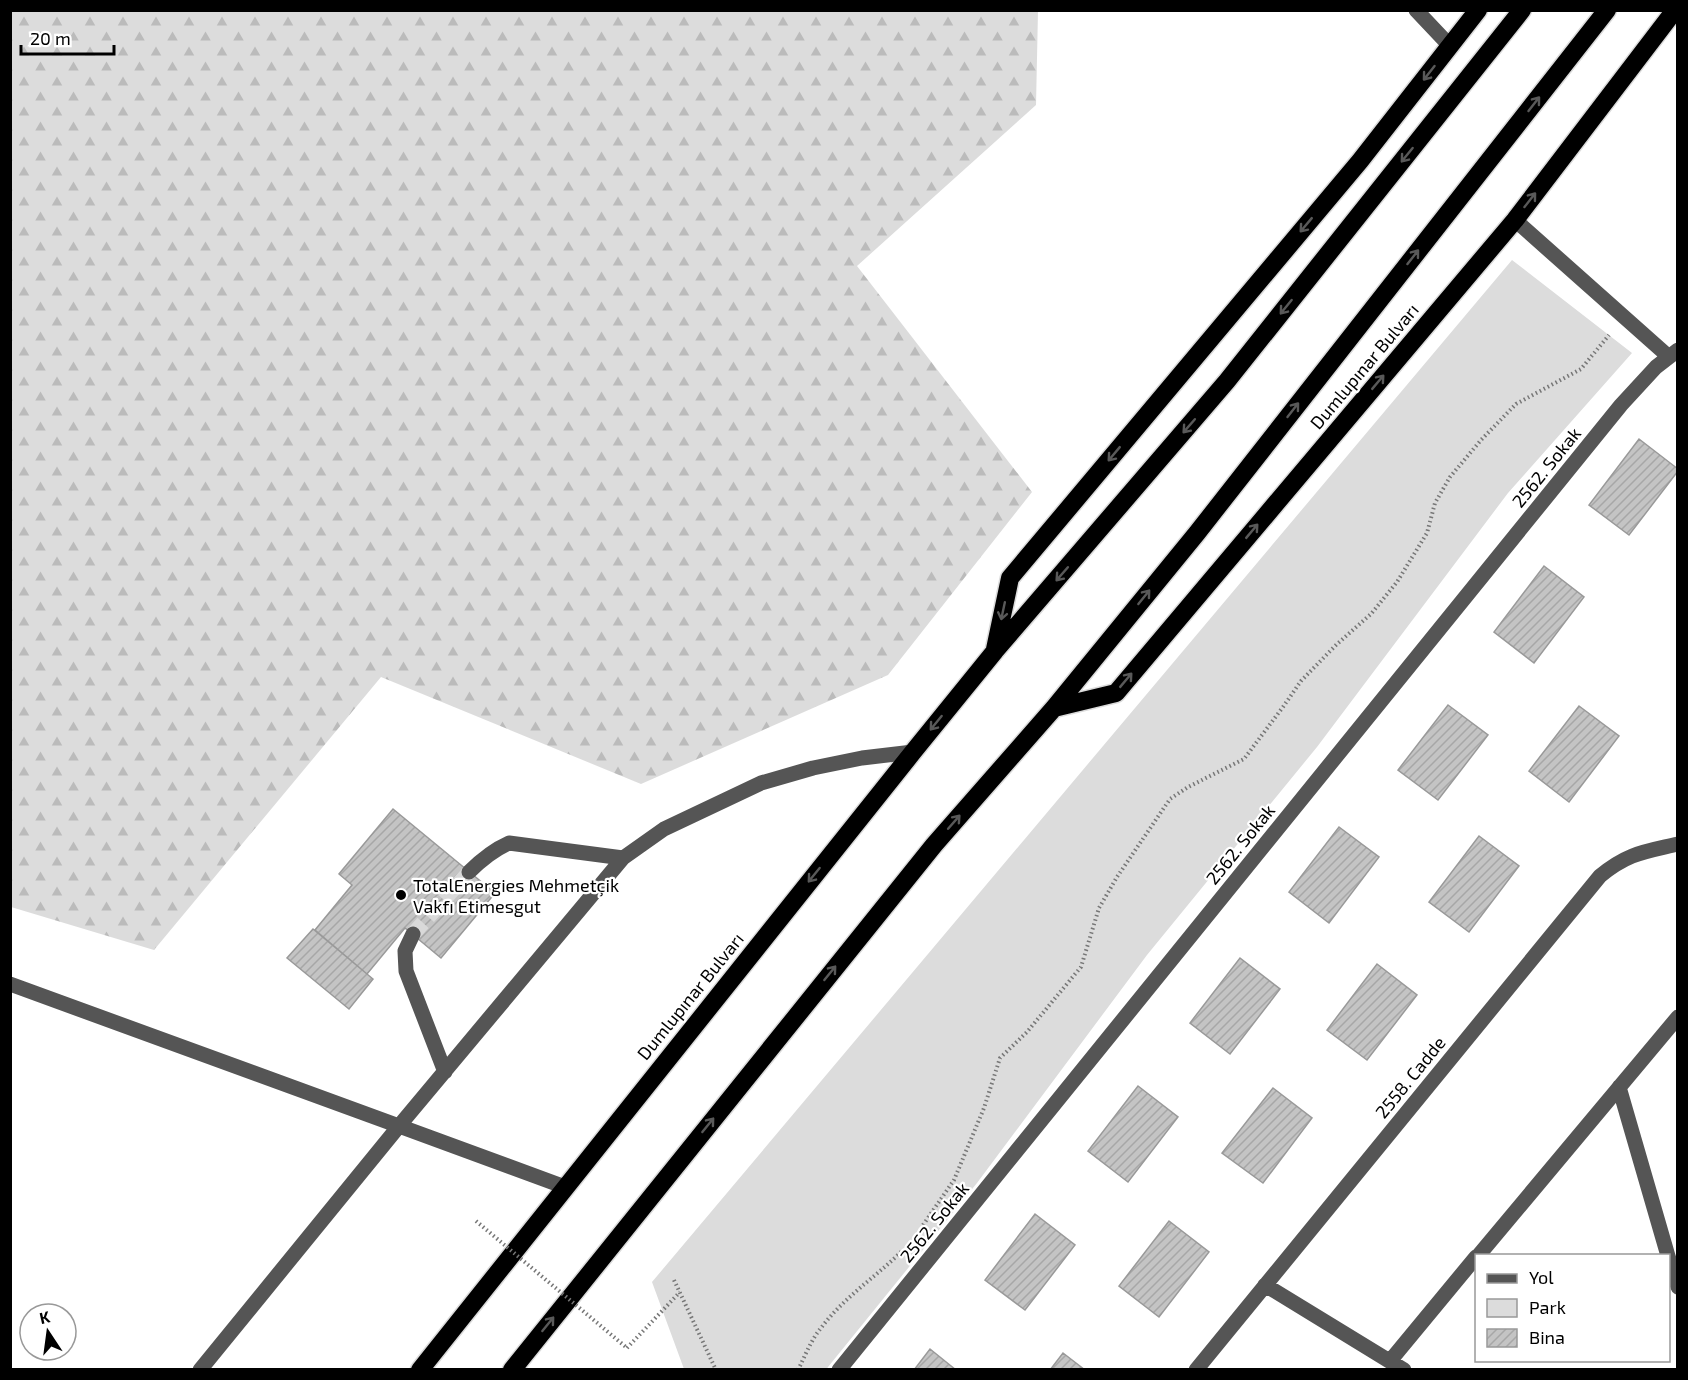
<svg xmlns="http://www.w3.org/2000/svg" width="1688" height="1380" font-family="'Exo 2',sans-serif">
<defs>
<pattern id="forest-firs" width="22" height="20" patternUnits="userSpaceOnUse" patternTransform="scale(1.5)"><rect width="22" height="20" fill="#dcdcdc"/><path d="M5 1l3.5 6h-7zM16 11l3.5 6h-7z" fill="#bbb"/></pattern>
<pattern id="building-hatch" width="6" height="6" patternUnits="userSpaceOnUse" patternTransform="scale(1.5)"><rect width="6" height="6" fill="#c4c4c4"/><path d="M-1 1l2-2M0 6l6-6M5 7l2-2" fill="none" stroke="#a7a7a7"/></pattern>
</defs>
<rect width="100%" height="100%" fill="#fff"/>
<path fill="url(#forest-firs)" d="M 10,11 L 1038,11 L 1036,105 L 857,266 L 1032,492 L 888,675 L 641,784 L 381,677 L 154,950 L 11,907 Z"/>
<path fill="#dcdcdc" d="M 1512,260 L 1632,353 L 1508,493 L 1317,747 L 1147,955 L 977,1183 L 828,1367 L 826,1370 L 684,1369 L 652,1282 Z"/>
<path fill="url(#building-hatch)" stroke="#999" stroke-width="1.5" d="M 1639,439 L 1678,469 L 1678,471 L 1629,535 L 1589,505 Z
M 1544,566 L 1584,597 L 1534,663 L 1494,632 Z
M 1448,705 L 1488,735 L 1438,800 L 1398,770 Z
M 1579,706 L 1619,736 L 1569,802 L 1529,771 Z
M 393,809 L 495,893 L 441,958 L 405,928 L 367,974 L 315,930 L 352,885 L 339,874 Z
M 1339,827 L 1379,857 L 1329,923 L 1289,892 Z
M 1479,836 L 1519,866 L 1469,932 L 1429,902 Z
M 313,929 L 373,979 L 349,1009 L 287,958 Z
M 1240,958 L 1280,989 L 1230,1054 L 1190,1023 Z
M 1377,964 L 1417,995 L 1367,1060 L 1327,1030 Z
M 1138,1086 L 1178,1117 L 1128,1182 L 1088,1151 Z
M 1273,1088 L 1312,1118 L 1263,1183 L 1222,1153 Z
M 1035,1214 L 1075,1245 L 1025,1310 L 985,1280 Z
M 1169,1221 L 1209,1252 L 1159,1317 L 1119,1286 Z
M 930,1349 L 956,1370 L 914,1370 Z
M 1063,1353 L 1085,1370 L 1050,1370 Z"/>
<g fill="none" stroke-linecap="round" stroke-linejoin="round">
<path stroke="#d9d9d9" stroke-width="15" stroke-dasharray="15 8" stroke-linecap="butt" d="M 413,934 L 469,872"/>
<defs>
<path id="highway" d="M 995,649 L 1010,578 L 1360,161 L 1478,10
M 1054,708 L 1116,693 L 1515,220 L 1675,10
M 420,1370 L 913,752 L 995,651 L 1227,381 L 1522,10
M 512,1370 L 934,845 L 1054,708 L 1197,533 L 1607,10"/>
</defs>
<use href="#highway" stroke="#dbdbdb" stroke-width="21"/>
<path stroke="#777" stroke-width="4" stroke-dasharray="1.5 3" stroke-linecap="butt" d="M 923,1225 L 954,1180 L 984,1108 L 1000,1058 L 1027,1032 L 1081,967 L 1099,908 L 1117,877 L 1170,799 L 1188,787 L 1244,759 L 1283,707 L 1301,681 L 1337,644 L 1371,614 L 1397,582 L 1427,533 L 1435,503 L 1450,477 L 1481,440 L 1516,404 L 1581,369 L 1609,335
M 674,1280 L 716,1370
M 627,1348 L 680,1292
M 798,1370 C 805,1356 811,1340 821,1328 C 844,1297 876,1277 903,1250"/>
<path stroke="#555" stroke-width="15" d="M 1416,10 L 1450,46
M 1515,220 L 1668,356
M 469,872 C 481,860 493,850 509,843 L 623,858
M 413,934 L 405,951 L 406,971 L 445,1072
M 10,984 L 399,1126 L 623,858 L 664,829 L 761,783 L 813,768 L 862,758 L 913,752
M 1619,1087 L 1668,1256
M 1478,1256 L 1678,1017
M 1668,1256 L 1678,1287
M 1265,1285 L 1404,1370
M 1390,1361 L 1476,1257
M 200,1370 L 399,1126 L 565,1187
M 839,1370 L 1621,405 L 1656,367 L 1678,350
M 1196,1370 L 1600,876 C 1628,853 1644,852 1678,844"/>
<use href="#highway" stroke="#000" stroke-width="18"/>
<path stroke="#777" stroke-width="4" stroke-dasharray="1.5 3" stroke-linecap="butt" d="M 476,1221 L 627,1348"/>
</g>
<defs><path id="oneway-shaft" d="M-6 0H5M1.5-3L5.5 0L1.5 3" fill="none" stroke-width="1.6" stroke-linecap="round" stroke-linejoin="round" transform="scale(1.5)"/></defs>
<g stroke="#595959">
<use href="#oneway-shaft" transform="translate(1429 73) rotate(128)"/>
<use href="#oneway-shaft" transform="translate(1534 104) rotate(-52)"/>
<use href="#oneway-shaft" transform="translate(1407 155) rotate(129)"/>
<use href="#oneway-shaft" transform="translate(1530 200) rotate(-52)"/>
<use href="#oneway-shaft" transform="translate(1306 225) rotate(130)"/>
<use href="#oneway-shaft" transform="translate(1413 257) rotate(-52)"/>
<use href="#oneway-shaft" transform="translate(1286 307) rotate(129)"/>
<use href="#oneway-shaft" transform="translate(1378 382) rotate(-50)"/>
<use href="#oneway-shaft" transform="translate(1293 410) rotate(-52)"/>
<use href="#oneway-shaft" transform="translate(1189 426) rotate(131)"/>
<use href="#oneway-shaft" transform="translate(1114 454) rotate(130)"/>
<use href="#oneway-shaft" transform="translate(1252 531) rotate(-50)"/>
<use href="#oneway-shaft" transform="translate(1062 574) rotate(131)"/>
<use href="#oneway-shaft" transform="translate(1144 597) rotate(-51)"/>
<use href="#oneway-shaft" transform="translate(1003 611) rotate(102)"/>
<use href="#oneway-shaft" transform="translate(1126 680) rotate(-50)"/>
<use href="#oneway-shaft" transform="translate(936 723) rotate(129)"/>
<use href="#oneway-shaft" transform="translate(954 822) rotate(-49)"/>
<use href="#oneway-shaft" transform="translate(814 875) rotate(129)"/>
<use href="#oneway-shaft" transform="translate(830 973) rotate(-51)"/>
<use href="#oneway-shaft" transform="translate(708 1125) rotate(-51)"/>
<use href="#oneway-shaft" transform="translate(548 1324) rotate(-51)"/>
</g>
<circle fill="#000" stroke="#fff" stroke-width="2" cx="401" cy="895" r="6"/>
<g text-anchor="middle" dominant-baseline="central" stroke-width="4.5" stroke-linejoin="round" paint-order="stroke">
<g font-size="18" fill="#000" stroke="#fff">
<text transform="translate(1364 366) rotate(-50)">Dumlupınar Bulvarı</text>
<text transform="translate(1546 467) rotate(-51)">2562. Sokak</text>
<text transform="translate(1240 844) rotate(-51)">2562. Sokak</text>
<text transform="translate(690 996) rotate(-51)">Dumlupınar Bulvarı</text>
<text transform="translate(1410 1077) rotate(-51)">2558. Cadde</text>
<text transform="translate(934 1222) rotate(-51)">2562. Sokak</text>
</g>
<g font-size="18" fill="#000" stroke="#fff" text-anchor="start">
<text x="413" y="885">TotalEnergies Mehmetçik<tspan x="413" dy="21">Vakfı Etimesgut</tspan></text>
</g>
</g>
<rect width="1688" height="1380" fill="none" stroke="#000000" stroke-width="24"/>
<rect x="1475" y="1254" width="195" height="108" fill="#ffffff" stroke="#999999" stroke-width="1.5"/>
<rect x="1487" y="1274" width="30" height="9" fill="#555555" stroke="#999999" stroke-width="1.5"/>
<text x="1529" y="1284" font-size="18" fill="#000000">Yol</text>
<rect x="1487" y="1299" width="30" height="18" fill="#dcdcdc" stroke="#999999" stroke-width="1.5"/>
<text x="1529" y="1314" font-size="18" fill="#000000">Park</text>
<rect x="1487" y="1329" width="30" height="18" fill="url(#building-hatch)" stroke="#999999" stroke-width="1.5"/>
<text x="1529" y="1344" font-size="18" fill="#000000">Bina</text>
<g transform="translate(48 1332) rotate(347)"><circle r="28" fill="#ffffff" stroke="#999999" stroke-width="1.5"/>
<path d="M0-4.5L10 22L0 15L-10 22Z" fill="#000000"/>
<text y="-9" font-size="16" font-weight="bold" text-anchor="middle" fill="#000000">K</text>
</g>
<path d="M21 45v9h93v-9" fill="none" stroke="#000000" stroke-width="3"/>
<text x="30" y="45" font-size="18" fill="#000000" stroke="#ffffff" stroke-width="4.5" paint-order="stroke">20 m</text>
</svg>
